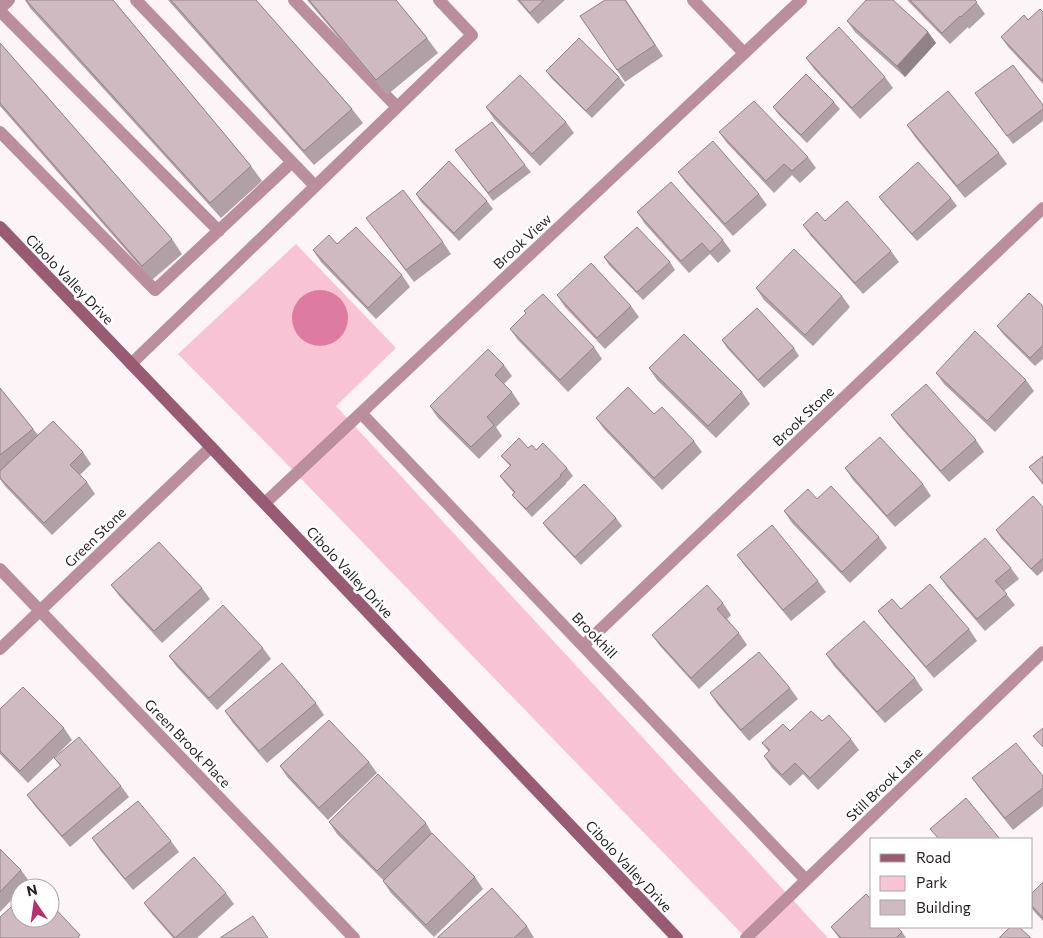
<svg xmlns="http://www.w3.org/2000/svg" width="1043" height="938" font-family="Commissioner,sans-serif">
<rect width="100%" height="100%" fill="#fcf4f6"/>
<path fill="#f8c3d4" d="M 296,244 L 396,348 L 336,406 L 828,938 L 746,938 L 280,457 L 178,354 Z"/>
<path fill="#dd7ca0" d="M292 318a28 28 0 1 1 56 0a28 28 0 1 1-56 0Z"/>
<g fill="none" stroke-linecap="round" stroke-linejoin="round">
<path stroke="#ba8e9c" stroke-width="12" d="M 136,0 L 315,186
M 294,0 L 397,107
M 0,9 L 9,0
M 0,11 L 219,231
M 0,132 L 155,290 L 292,162
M 131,364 L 472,35 L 439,0"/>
<path stroke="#ba8e9c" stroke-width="12" d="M 693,0 L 744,53
M 361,413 L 806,880
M 265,503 L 801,0
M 0,569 L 354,938
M 584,645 L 1043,208
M 0,649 L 211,447
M 746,938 L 1043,652"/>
<path stroke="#995b71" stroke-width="12" d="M 0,227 L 211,447 L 677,938"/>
</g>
<path fill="#b1a0a5" d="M 25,0 L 113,0 L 251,166 L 262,181 L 221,218 L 30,8 Z
M 168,0 L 256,0 L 352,109 L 363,123 L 314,165 Z
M 307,0 L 396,0 L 427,38 L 438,53 L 387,95 Z
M 517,0 L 565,0 L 538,24 Z
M 626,0 L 663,56 L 625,82 L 580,16 Z
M 907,0 L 975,0 L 985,14 L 969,29 L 968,27 L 950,44 Z
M 1043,12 L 1043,84 L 1009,48 L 1001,37 L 1028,20 Z
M 847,21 L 928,32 L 936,43 L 905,77 L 855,32 Z
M 0,43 L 172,239 L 182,254 L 152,280 L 0,106 Z
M 806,58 L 885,77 L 893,88 L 860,119 L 814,69 Z
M 546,71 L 619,77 L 625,85 L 592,118 L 552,79 Z
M 980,101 L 1043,105 L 1043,121 L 1013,144 Z
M 834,102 L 840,109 L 807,143 L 779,115 L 773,107 Z
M 486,107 L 566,122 L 574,133 L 540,166 L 494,119 Z
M 907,125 L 999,153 L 1007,164 L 965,198 L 915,137 Z
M 719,132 L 808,157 L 816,168 L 800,183 L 792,175 L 774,193 L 727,143 Z
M 455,150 L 525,165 L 531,172 L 493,201 Z
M 678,172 L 759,194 L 767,205 L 733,236 L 686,183 Z
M 416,194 L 487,201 L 493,209 L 459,241 L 421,202 Z
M 879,197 L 951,198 L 957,206 L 917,241 L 885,205 Z
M 637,212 L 723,240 L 731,251 L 718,263 L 710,254 L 689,273 L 645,224 Z
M 366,218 L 443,242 L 451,254 L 414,282 Z
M 825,221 L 891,251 L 899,262 L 863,294 L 811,236 L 803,225 Z
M 337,244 L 402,275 L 410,287 L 376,319 L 321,262 L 313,250 Z
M 604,257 L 670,262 L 675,270 L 643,300 L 609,265 Z
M 756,288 L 842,296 L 850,307 L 813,346 L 764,300 Z
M 557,295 L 631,306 L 639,317 L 605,349 L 565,307 Z
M 1043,306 L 1043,359 L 1035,366 L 1003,334 L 997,326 Z
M 510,329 L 594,347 L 602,359 L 568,392 L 518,340 Z
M 722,340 L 794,348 L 799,356 L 764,388 L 727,348 Z
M 504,365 L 512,376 L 504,384 L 512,392 L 520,404 L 496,427 L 502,436 L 479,459 L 438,418 L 430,406 Z
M 649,368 L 742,392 L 750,404 L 716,438 L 657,380 Z
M 936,373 L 1026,380 L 1034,391 L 995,432 L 944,384 Z
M 0,388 L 38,435 L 83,452 L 91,464 L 80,475 L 87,482 L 95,494 L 52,535 L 5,486 L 0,479 Z
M 654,414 L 694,441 L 702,452 L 662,490 L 604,429 L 596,418 Z
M 891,415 L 976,440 L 984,452 L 949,482 L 899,426 Z
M 528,448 L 536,450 L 567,468 L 573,476 L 566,483 L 566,484 L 532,517 L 518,502 L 512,495 L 514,493 L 506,484 L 500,476 L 510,466 L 501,456 Z
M 1043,456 L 1043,485 L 1029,467 Z
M 845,468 L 923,484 L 931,496 L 895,527 L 853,480 Z
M 817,499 L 879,537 L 887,548 L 850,583 L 792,523 L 784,511 Z
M 1043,507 L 1043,571 L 1037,576 L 1001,538 L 996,530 Z
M 616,518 L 622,526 L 581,565 L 548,530 L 543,523 Z
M 737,555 L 818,581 L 826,592 L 791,621 L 745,566 Z
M 1011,568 L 1019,579 L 1004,591 L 1015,605 L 985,631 L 948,588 L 940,577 Z
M 111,585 L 202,588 L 210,599 L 162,643 L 120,597 Z
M 723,603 L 731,615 L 727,619 L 739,633 L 747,645 L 699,689 L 660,646 L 652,635 Z
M 878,611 L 969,629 L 977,641 L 934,678 L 886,622 Z
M 263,648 L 271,659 L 217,710 L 177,667 L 169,656 Z
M 826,654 L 915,678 L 923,690 L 885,723 L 834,666 Z
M 790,688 L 798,699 L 749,741 L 718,705 L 710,693 Z
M 316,703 L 324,715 L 267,763 L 233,723 L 225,711 Z
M 0,709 L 64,728 L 72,740 L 28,783 L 0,754 Z
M 822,721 L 851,739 L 859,750 L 818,790 L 803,774 L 790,786 L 772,768 L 764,756 L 769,752 L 762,743 L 790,731 Z
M 54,758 L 121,786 L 129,797 L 70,847 L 35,806 L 27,795 L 60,766 Z
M 369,762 L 377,773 L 328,820 L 288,778 L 280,766 Z
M 1043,776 L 1043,806 L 1013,830 L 980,789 L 972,778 Z
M 329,822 L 426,823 L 433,835 L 475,877 L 483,889 L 434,937 L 391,893 L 383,881 L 384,881 L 337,834 Z
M 92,838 L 171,841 L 179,852 L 133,890 L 100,850 Z
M 0,849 L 21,870 L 29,881 L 23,888 L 20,888 L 20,891 L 0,912 Z
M 1043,882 L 1043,921 L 1032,909 L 1032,893 Z
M 226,893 L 234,904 L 197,938 L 173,938 L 152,914 L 144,903 Z
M 527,926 L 534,938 L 437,938 Z
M 831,927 L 902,932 L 906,938 L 839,938 Z"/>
<path fill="#908286" d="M 928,32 L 936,43 L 905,77 L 897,66 Z"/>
<path fill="#cebac0" stroke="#908286" d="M 26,0 L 113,0 L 251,166 L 210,203 Z
M 171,0 L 256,0 L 352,109 L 304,151 Z
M 309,0 L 396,0 L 427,38 L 376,80 Z
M 519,0 L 544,0 L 530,13 Z
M 605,0 L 625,0 L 655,45 L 617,70 L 580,16 Z
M 866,0 L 893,0 L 928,32 L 897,66 L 847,21 Z
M 910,0 L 975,0 L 977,2 L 961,17 L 960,16 L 942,33 Z
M 1040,9 L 1043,12 L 1043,81 L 1001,37 L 1024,15 L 1028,20 Z
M 839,27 L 885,77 L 852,108 L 806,58 Z
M 579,38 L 619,77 L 586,111 L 546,71 Z
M 0,43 L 172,239 L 142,266 L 0,103 Z
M 1013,65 L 1043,105 L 1043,109 L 1007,136 L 975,93 Z
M 806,74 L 834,102 L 801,135 L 773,107 Z
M 520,75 L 566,122 L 532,154 L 486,107 Z
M 948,91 L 999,153 L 957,186 L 907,125 Z
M 754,101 L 808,157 L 792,171 L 784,164 L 766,181 L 719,132 Z
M 492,122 L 525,165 L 488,193 L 455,150 Z
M 713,141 L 759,194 L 725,224 L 678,172 Z
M 449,161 L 487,201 L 454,233 L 416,194 Z
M 918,162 L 951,198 L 912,234 L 879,197 Z
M 671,182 L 723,240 L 710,252 L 702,243 L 681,261 L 637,212 Z
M 403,190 L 443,242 L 406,270 L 366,218 Z
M 847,201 L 891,251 L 855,283 L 803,225 L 817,212 L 825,221 Z
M 356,227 L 402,275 L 368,308 L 313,250 L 329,235 L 337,244 Z
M 637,227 L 670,262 L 637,292 L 604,257 Z
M 794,249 L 842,296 L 805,335 L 756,288 Z
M 591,263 L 631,306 L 597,338 L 557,295 Z
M 1029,293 L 1043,306 L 1043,345 L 1030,358 L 997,326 Z
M 543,294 L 594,347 L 560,380 L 510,329 L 526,313 L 524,311 Z
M 757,308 L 794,348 L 758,380 L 722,340 Z
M 975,331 L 1026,380 L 987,421 L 936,373 Z
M 684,334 L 742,392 L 708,426 L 649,368 Z
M 488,349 L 504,365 L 495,375 L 512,392 L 487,417 L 494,425 L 471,447 L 430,406 Z
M 926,384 L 976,440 L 941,471 L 891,415 Z
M 628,387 L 654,414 L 662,407 L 694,441 L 654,478 L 596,418 Z
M 0,388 L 33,429 L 0,455 Z
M 53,421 L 83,452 L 70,465 L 87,482 L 44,523 L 0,478 L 0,471 Z
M 880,437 L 923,484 L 887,516 L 845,468 Z
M 519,438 L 528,448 L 532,445 L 536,450 L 543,443 L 567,468 L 560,475 L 561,476 L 526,509 L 512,495 L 515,492 L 500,476 L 511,465 L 501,456 Z
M 1043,456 L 1043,483 L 1029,467 Z
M 584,484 L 616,518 L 575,557 L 543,523 Z
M 831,486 L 879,537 L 842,572 L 784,511 L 808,489 L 817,499 Z
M 1033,496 L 1043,507 L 1043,558 L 1031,569 L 996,530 Z
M 772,525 L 818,581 L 783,610 L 737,555 Z
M 985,538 L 1011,568 L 995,581 L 1007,594 L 977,619 L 940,577 Z
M 159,542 L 202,588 L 154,631 L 111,585 Z
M 930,584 L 969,629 L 926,667 L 878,611 L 892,599 L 901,609 Z
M 707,585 L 723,603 L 717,609 L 739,633 L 691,678 L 652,635 Z
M 223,605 L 263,648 L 209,698 L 169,656 Z
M 864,621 L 915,678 L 877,712 L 826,654 Z
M 759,652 L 790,688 L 741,730 L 710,693 Z
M 282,663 L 316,703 L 259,751 L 225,711 Z
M 23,687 L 64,728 L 20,771 L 0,751 L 0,709 Z
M 811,711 L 822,721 L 829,715 L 851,739 L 810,778 L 795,763 L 782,775 L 764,756 L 770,750 L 762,743 L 783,724 L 790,731 Z
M 329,720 L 369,762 L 319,808 L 280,766 Z
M 1043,728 L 1043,747 L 1033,736 Z
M 79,737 L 121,786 L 62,836 L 27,795 L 61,765 L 54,758 Z
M 1016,743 L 1043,776 L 1043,788 L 1005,818 L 972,778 Z
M 378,774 L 426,823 L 377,871 L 329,822 Z
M 966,798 L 1000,839 L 939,839 L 930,829 Z
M 138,801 L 171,841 L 125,879 L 92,838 Z
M 432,833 L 475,877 L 426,925 L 383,881 Z
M 0,849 L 21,870 L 0,892 Z
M 194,857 L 226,893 L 175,938 L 144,903 Z
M 1043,882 L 1043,918 L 1032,906 L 1032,893 Z
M 492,888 L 527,926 L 514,938 L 437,938 Z
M 866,894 L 872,900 L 872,927 L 897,927 L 902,932 L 896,938 L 841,938 L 831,927 Z
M 20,899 L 20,918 L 50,918 L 50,903 L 80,935 L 78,938 L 0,938 L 0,917 Z
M 253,916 L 268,938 L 220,938 Z
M 1010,927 L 1019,927 L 1031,938 L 999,938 Z"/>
<g text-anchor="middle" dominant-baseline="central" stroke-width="5" stroke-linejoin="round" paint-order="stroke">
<g font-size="14" fill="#271f21" stroke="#fff">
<text transform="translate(522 241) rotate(-43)">Brook View</text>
<text transform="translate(70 279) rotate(46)">Cibolo Valley Drive</text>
<text transform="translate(803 416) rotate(-44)">Brook Stone</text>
<text transform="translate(95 537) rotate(-44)">Green Stone</text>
<text transform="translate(350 572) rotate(47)">Cibolo Valley Drive</text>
<text transform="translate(595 635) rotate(46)">Brookhill</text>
<text transform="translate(188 743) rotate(46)">Green Brook Place</text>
<text transform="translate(884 784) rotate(-44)">Still Brook Lane</text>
<text transform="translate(629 866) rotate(47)">Cibolo Valley Drive</text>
</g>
</g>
<rect x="870" y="838" width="162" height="90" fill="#ffffff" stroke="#a9a5a6"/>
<rect x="880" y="854" width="25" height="8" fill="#995b71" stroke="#a9a5a6"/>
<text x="916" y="863" font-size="15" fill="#271f21">Road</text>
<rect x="880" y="876" width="25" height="15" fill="#f8c3d4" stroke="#a9a5a6"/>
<text x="916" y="888" font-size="15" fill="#271f21">Park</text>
<rect x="880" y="900" width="25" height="15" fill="#cebac0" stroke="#a9a5a6"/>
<text x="916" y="913" font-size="15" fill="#271f21">Building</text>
<g transform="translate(35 903) rotate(347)"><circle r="24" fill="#ffffff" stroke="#a9a5a6"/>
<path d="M0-4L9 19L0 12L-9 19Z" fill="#b82f6e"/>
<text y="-8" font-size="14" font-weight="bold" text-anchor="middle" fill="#271f21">N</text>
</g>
</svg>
